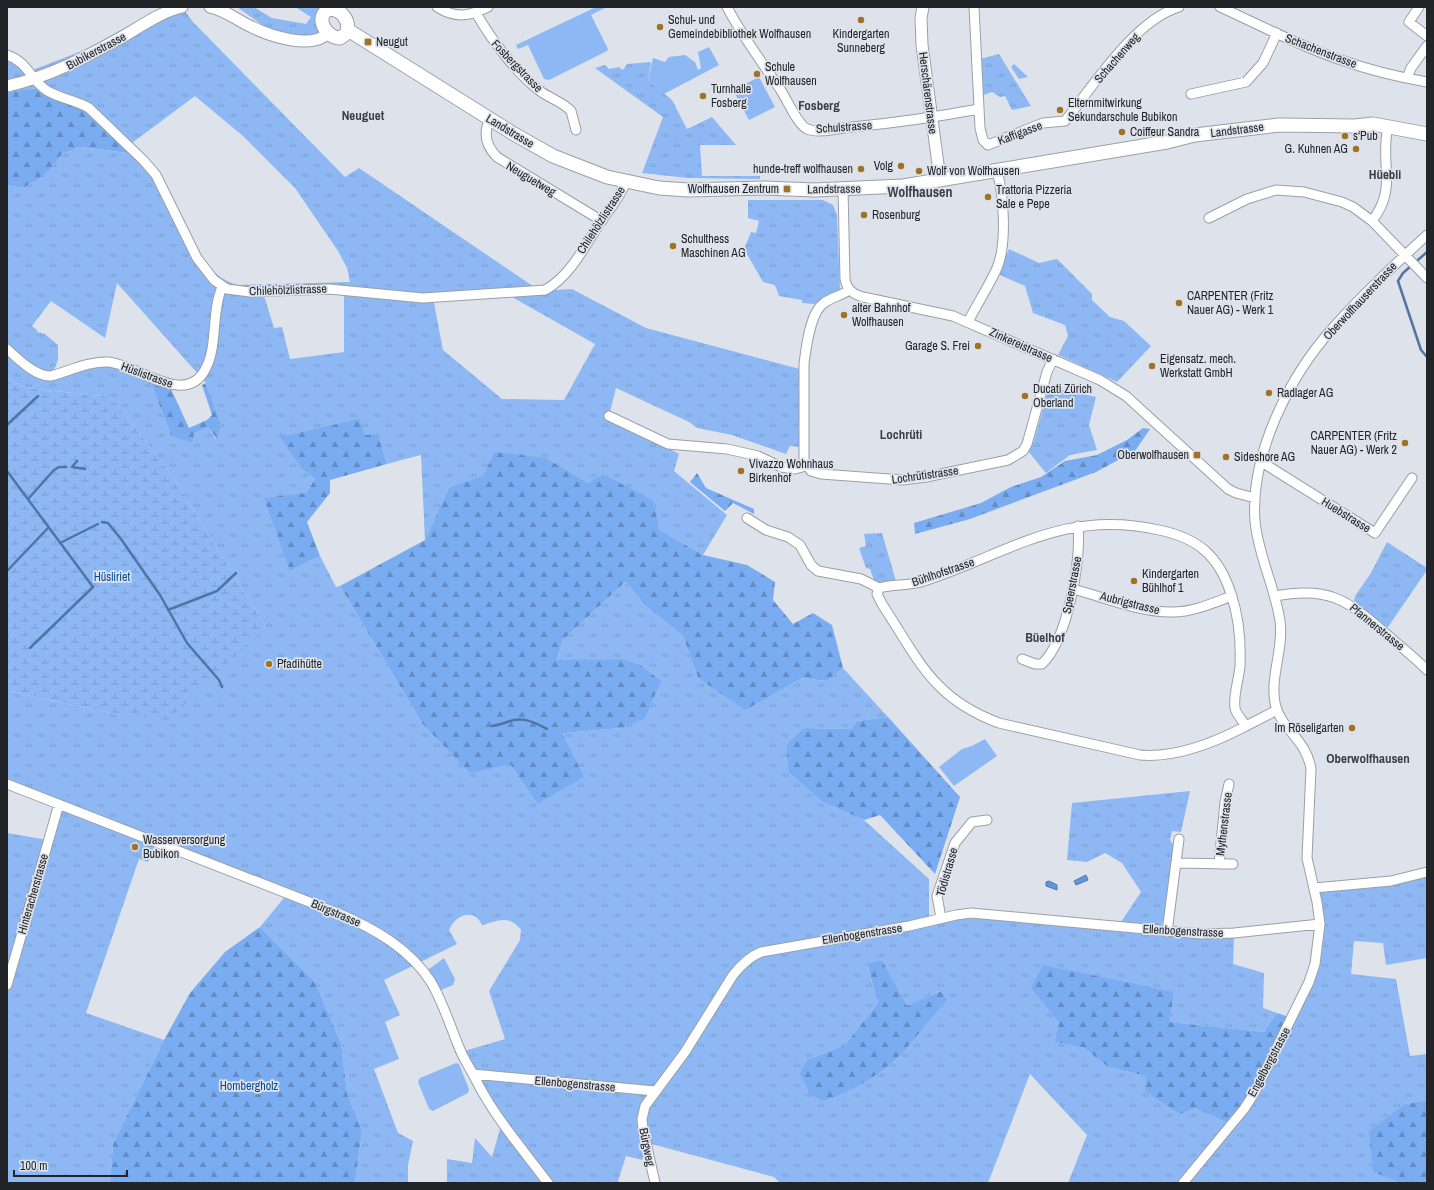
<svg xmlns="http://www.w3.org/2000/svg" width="1434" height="1190" font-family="'Archivo Narrow',sans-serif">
<defs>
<pattern id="grass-tufts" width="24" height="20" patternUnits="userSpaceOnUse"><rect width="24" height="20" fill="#8db8f4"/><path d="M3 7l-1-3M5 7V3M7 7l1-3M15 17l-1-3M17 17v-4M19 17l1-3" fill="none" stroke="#799ed1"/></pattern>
<pattern id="forest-firs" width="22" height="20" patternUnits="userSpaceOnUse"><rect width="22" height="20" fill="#7aacf2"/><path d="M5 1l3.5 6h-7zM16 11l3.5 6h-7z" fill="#648cc4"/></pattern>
<pattern id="wetland-marsh" width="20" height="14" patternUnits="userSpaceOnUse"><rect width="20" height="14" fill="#8db8f4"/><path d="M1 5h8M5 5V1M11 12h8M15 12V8" fill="none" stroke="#799ed1"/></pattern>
</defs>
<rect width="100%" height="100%" fill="#dee3eb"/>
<path fill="url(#grass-tufts)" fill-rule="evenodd" d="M 162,7 L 182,7 L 193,22 L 345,177 L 359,168 L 540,291 L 572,289 L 646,328 L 800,369 L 800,447 L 790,446 L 786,454 L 732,435 L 697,428 L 689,422 L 616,388 L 609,416 L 679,454 L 674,471 L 727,515 L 703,555 L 658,530 L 654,501 L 589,483 L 546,458 L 449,487 L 425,540 L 421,455 L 387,464 L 378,434 L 302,469 L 315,479 L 306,493 L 290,571 L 320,556 L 336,587 L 340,586 L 422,723 L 510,764 L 537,804 L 561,733 L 623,728 L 622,659 L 557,661 L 563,640 L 625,582 L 647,607 L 683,636 L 698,678 L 745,709 L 802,678 L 827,681 L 843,668 L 888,717 L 857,721 L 851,729 L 803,728 L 823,802 L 864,820 L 929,879 L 929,925 C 982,911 1038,921 1092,927 C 1139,932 1186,937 1234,938 L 1233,964 L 1264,973 L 1263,1008 L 1277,1013 L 1264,1032 L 1170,1022 L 1174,992 L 1059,1022 L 1056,1042 L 1084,1048 L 1108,1067 L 1146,1076 L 1194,1108 L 1230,1124 L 1302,998 L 1318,948 L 1314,888 L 1427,872 L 1427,958 L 1386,965 L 1383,943 L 1354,941 L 1351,974 L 1396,979 L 1410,1056 L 1427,1054 L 1427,1100 L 1405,1104 L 1373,1172 L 1399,1183 L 1068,1183 L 1087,1135 L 1030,1074 L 988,1183 L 780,1183 L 774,1177 L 648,1143 L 642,1160 L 626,1156 L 618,1181 L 621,1183 L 447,1183 L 447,1159 L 472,1163 L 475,1138 L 492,1157 L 500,1129 L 475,1089 L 478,1084 L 461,1052 L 505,1039 L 489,991 L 520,940 L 521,930 C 509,914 498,921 482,925 C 474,907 455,915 449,930 L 457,944 L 384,980 L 400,1015 L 385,1022 L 399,1059 L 374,1069 L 398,1133 L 413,1141 L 408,1165 L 408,1183 L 355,1183 L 362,1133 L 347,1093 L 341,1043 L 315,982 L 260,927 L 288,893 L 156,842 L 148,862 L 139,859 L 86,1013 L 164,1040 L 113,1144 L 110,1183 L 7,1183 L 7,833 L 48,840 L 59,804 L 7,784 L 7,691 L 120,715 L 266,627 L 173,477 L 112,397 L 26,388 L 7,378 L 7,185 L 23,188 L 39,179 L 52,168 L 62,154 L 80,147 L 128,153 L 38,88 L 7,92 L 7,55 L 30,71 L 87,49 ZM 195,96 L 243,136 L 295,188 L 338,251 L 347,268 L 350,282 L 239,285 C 198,277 181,214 164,181 C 156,167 143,155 132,143 ZM 117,283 L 206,383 L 221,424 L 216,439 L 208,427 L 194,434 L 171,435 L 151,383 L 157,379 L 100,362 L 58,374 L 54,370 L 58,360 L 58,345 L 45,334 L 37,332 L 37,330 L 32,326 L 51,301 L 105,338 ZM 344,290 L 344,352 L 290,359 L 282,327 L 274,328 L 263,292 ZM 505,293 L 595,344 L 564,400 L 502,399 L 443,350 L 433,298 ZM 882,960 L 907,1007 L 939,991 L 948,1000 L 930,1018 L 807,1060 L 845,1045 L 878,1003 L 867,965 Z
M 237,7 L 254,7 L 272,18 L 306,24 L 311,17 L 295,7 L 346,7 L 341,13 L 330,9 L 324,37 L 281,38 Z
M 999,54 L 1031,106 L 1012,110 L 1005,96 L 1000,97 L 992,92 L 981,96 L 980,59 Z
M 651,62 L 648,80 L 672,100 L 687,129 L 712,117 L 736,145 L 700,145 L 702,176 L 760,176 L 760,179 L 688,178 L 642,173 L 663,117 L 595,68 L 605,65 L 609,69 L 619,67 L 623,70 L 627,64 Z
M 748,200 L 823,200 L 833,205 L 837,215 L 840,289 L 838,292 L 820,300 L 815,304 L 802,303 L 802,300 L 779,296 L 775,285 L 763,282 L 744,249 L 751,232 L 756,233 L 759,221 L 748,218 Z
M 1009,249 L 1039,263 L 1057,259 L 1092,294 L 1092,300 L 1110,317 L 1124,321 L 1151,346 L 1117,382 L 1058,355 L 1068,336 L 1065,325 L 1033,313 L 1025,286 L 998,274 Z
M 1049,387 L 1096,397 L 1089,425 L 1097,450 L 1070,455 L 1046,473 L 1028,451 L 1034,441 Z
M 882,533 L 896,581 L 875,583 L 870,569 L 866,568 L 859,548 L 866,546 L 864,534 Z
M 1387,542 L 1427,568 L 1427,570 L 1386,630 L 1354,602 L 1355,596 L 1371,573 Z
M 1190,791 L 1181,832 L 1172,831 L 1170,840 L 1175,848 L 1165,918 L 1161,925 L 1154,926 L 1121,922 L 1141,892 L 1122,863 L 1105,853 L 1087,862 L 1067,860 L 1072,803 Z"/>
<path fill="url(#forest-firs)" d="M 38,88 L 81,108 L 129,153 L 80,147 L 62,154 L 52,168 L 39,179 L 23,188 L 7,185 L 7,92 Z
M 151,383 L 171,389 L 189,428 L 207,420 L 212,415 L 202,385 L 206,383 L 221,424 L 217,439 L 208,427 L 194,434 L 192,443 L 171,435 Z
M 359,419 L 365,435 L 378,434 L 387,464 L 330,480 L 330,493 L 307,522 L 320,556 L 290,571 L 264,498 L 306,493 L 315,479 L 302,469 L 280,437 Z
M 1143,428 L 1150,429 L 1135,451 L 1096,472 L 970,519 L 915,534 L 914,523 L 981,503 L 1011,487 L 1041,477 L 1065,461 L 1097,455 L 1127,440 Z
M 495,452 L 546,458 L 589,483 L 603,474 L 654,501 L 659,530 L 703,555 L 747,565 L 775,582 L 773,600 L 793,624 L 813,613 L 832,625 L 843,668 L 827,681 L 802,678 L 745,710 L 698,678 L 683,636 L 647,607 L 625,582 L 563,640 L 557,660 L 622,659 L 640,665 L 661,681 L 645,718 L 623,728 L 562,733 L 584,777 L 537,804 L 510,764 L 470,773 L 422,723 L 340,586 L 425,540 L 449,487 L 483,476 Z
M 697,473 L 706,488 L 754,509 L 754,514 L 733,503 L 725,511 L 690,482 Z
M 888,717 L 960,797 L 935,874 L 880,815 L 864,820 L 823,802 L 789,772 L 786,745 L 804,728 L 851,729 L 857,721 Z
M 260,927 L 315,982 L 341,1043 L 347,1093 L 362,1132 L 355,1183 L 110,1183 L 113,1144 L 164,1040 L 190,993 L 225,952 Z
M 882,960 L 907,1006 L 940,991 L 948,1000 C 932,1016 919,1034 904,1051 C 881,1075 854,1090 823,1101 L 810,1094 L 800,1074 L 807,1060 L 845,1045 L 878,1003 L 867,964 Z
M 1043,965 L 1174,992 L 1170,1022 L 1264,1032 L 1277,1013 L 1292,1018 L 1268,1067 L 1230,1124 L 1194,1108 L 1180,1114 L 1145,1091 L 1146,1076 L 1108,1067 L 1084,1048 L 1055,1042 L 1059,1022 L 1031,988 Z
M 1427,1100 L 1427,1183 L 1399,1183 L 1373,1172 L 1369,1131 L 1405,1104 Z"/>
<path fill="url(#wetland-marsh)" d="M 7,378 L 26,388 L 112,397 L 173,477 L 266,627 L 168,720 L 120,715 L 7,691 Z"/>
<path fill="#8db8f4" d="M 596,7 L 607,7 L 591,15 L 608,49 L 607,51 L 549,80 L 544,79 L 528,45 L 518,49 L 516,45 Z
M 709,47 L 719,65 L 664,94 L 648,80 L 653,58 L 665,62 L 669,57 L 685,55 L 695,62 L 698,70 L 701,68 L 698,52 Z
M 1014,64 L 1028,77 L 1019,79 L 1011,67 Z
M 759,77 L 775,107 L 749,120 L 733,90 Z
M 985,739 L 997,756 L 954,786 L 939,767 L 962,749 L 972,746 Z
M 51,777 L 71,787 L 66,798 L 44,789 Z
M 444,958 L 455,979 L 453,985 L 441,990 L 429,973 L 429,969 Z
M 456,1063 L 459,1064 L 469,1089 L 468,1093 L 433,1111 L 429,1109 L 418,1082 L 420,1078 Z"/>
<path fill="#6596da" stroke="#5174a4" d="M 1086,875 L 1088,880 L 1076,885 L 1074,881 Z
M 1049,881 L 1057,885 L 1057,890 L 1046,886 L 1046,882 Z"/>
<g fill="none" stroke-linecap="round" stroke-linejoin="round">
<path stroke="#5174a4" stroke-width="2.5" d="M 1427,252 L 1403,273 L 1398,281 L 1421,350 L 1427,357
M 7,425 L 38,396
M 77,461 L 72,467 L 85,469
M 7,471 L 93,587 L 30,648
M 28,499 L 54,470 L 59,467 L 66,467
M 102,522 L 108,523 L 121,539 L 160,595 L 187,643 L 219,680 L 222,687
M 60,543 L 98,524
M 7,571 L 48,528
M 168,610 L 217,591 L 236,573
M 492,726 C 498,725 502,724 507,722 C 523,716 534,722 547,729"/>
<defs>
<path id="minor" d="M 437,7 C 456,19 470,16 488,7
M 727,7 C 742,36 762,62 780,89 C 787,99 797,124 807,129 C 819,134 839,128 852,127 C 895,123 936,117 979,109
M 974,7 L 980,128 L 983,140 L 988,145 L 1043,123 L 1065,121 C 1094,85 1135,20 1179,7
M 1220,7 C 1260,25 1299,46 1341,60 C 1369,70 1398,77 1427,82
M 1419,7 L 1409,22 L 1427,36
M 476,13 C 491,39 516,73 540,91 C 549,98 563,102 571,111 L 576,130
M 7,55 C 28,62 30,79 46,90 C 58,98 75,100 89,108 L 144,161 L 156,175 L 197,258 L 214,280 L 227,289 L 250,292 L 329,289 L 423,298 L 545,290 C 570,277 586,244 601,221 C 610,209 620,197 626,182
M 1407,78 L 1411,68 L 1427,46
M 1191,94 L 1246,82 L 1263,63 L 1277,33
M 490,119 C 483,133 486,146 497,157 L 602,221
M 843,189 L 845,279 C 847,290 853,294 863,297 L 953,316 L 1100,380 L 1126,396 L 1228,489 L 1236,493 L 1255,498
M 1209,218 L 1247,199 L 1276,190 L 1304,192 L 1342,202 L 1353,207 L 1372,221 L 1427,278
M 1372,221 C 1397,189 1381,166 1387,132
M 849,290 C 841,296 832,297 824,303 C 810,312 806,348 804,364 L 804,461 L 811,471 L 821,474 L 903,480 L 926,477 L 1008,460 L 1023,451 L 1027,444 L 1047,372 L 1053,359
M 968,322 C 977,304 989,286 997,268 C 1007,244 1004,196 997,171
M 7,349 C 18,359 36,377 51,376 C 69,371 90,361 108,362 C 138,364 186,409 206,368 C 218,344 211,313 222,287
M 609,416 L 668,444 L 727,449 L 758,456 L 781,467 L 795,469 L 806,466
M 1260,461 L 1375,533 L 1412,478
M 747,518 L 766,530 L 788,537 L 800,545 L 811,565 L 818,571 L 861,579 L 879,588
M 1073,589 C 1104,597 1141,613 1173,612 C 1193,612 1213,603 1232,596
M 1275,596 C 1328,586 1346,599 1385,633 C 1399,645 1414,657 1427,670
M 1022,659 L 1035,664 L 1042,664 C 1068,639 1081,561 1078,526
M 1246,726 C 1214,743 1176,758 1140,755 L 999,723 C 933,699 918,659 882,604 L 877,594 L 879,588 C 892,584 907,586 921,582 C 1007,555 1062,508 1159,530 C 1198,538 1219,556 1231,594 C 1239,617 1241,642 1240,666 C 1239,679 1233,695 1235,708 C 1236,714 1243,721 1246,726 L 1277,710
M 7,784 L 340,914 C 375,929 410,949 431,982 C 444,1004 451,1029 461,1052 C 466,1063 473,1073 478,1084 C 497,1120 524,1151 548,1183
M 1177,863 L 1233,864
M 1219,864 L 1225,802 L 1229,784
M 1314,888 L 1391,881 L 1427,872
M 941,918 L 937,896 L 955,843 L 972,822 L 987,820
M 1167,932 L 1179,839
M 7,985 L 59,804
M 473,1074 L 655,1091
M 655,1183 L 643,1129 L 642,1119 L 645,1106 L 685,1052 L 733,975 C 741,965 749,957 761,952 L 909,926 L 956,915 L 971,913 L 1201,934 L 1234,933 L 1320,924
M 1183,1183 L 1244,1109 L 1255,1092 L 1309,982 L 1315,964 L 1320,924 L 1317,902 L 1307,858 L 1311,769 C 1306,738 1280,729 1275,703 C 1270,676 1284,648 1280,621 C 1275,587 1258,555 1255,521 C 1250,455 1289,377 1332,329 C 1361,296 1394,265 1427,235"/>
<path id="tertiary" d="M 210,7 C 226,10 238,21 252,27 C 270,36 312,50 328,33
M 923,7 L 921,18 L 922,45 L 940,179
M 7,86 C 49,77 84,58 122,37 C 140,27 160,12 182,7"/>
<path id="secondary" d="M 330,9 C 342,10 350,20 347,33 L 340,38 C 326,38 313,16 330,9 Z
M 348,30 L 514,134 L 553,156 L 607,177 L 659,188 L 688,190 L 764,188 L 814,190 L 903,186 L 1167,142 L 1195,135 L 1279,125 L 1355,126 L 1373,124 L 1427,134"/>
</defs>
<use href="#minor" stroke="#9a9fa7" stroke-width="11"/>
<use href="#tertiary" stroke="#9a9fa7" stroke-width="13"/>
<use href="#secondary" stroke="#9a9fa7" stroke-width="15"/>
<use href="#minor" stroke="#fff" stroke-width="9"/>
<use href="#tertiary" stroke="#fff" stroke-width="11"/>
<use href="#secondary" stroke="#fff" stroke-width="13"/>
</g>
<g fill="#a07324" stroke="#dee3eb" stroke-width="1.5">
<circle cx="861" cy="20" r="4"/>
<circle cx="660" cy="27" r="4"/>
<rect x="364" y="38" width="8" height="8" rx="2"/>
<circle cx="757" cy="74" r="4"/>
<circle cx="703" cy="96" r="4"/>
<circle cx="1060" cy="110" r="4"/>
<circle cx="1122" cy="132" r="4"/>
<circle cx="1345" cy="136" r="4"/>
<circle cx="1356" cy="149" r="4"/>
<circle cx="901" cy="166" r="4"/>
<circle cx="861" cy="169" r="4"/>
<circle cx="919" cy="171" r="4"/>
<rect x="783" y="185" width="8" height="8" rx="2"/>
<circle cx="988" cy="197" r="4"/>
<circle cx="864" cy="215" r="4"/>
<circle cx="673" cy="246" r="4"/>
<circle cx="1179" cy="303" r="4"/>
<circle cx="844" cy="315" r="4"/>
<circle cx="978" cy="346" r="4"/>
<circle cx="1152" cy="366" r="4"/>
<circle cx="1269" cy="393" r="4"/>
<circle cx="1025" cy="396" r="4"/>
<circle cx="1405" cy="443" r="4"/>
<rect x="1193" y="451" width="8" height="8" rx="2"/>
<circle cx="1226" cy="457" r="4"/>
<circle cx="741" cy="471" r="4"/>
<circle cx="1134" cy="581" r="4"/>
<circle cx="269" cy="664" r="4"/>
<circle cx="1352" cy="728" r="4"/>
<circle cx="135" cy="847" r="4"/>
</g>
<g text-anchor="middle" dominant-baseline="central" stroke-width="3.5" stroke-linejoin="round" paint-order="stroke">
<g font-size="12" fill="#222427" stroke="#dee3eb" text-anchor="start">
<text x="668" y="20">Schul- und<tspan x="668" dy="14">Gemeindebibliothek Wolfhausen</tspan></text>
<text x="861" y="34" text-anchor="middle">Kindergarten<tspan x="861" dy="14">Sunneberg</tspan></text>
<text x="376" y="42">Neugut</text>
<text x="765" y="67">Schule<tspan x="765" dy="14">Wolfhausen</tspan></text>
<text x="711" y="89">Turnhalle<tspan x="711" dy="14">Fosberg</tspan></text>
<text x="1068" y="103">Elternmitwirkung<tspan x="1068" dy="14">Sekundarschule Bubikon</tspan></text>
<text x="1130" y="132">Coiffeur Sandra</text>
<text x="1353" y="136">s‘Pub</text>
<text x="1348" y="149" text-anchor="end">G. Kuhnen AG</text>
<text x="893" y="166" text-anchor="end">Volg</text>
<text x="853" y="169" text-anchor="end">hunde-treff wolfhausen</text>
<text x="927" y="171">Wolf von Wolfhausen</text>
<text x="779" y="189" text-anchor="end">Wolfhausen Zentrum</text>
<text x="996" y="190">Trattoria Pizzeria<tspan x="996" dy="14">Sale e Pepe</tspan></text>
<text x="872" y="215">Rosenburg</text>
<text x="681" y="239">Schulthess<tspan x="681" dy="14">Maschinen AG</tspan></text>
<text x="1187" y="296">CARPENTER (Fritz<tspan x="1187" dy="14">Nauer AG) - Werk 1</tspan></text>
<text x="852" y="308">alter Bahnhof<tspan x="852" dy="14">Wolfhausen</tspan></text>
<text x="970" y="346" text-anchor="end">Garage S. Frei</text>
<text x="1160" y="359">Eigensatz. mech.<tspan x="1160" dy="14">Werkstatt GmbH</tspan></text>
<text x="1033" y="389">Ducati Zürich<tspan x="1033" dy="14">Oberland</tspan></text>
<text x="1277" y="393">Radlager AG</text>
<text x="1397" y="436" text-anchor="end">CARPENTER (Fritz<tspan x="1397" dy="14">Nauer AG) - Werk 2</tspan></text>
<text x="1189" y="455" text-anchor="end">Oberwolfhausen</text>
<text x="1234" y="457">Sideshore AG</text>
<text x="749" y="464">Vivazzo Wohnhaus<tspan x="749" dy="14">Birkenhof</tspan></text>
<text x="1142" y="574">Kindergarten<tspan x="1142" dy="14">Bühlhof 1</tspan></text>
<text x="277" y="664">Pfadihütte</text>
<text x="1344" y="728" text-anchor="end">Im Röseligarten</text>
<text x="143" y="840">Wasserversorgung<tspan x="143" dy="14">Bubikon</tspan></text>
</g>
<g font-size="12" fill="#222427" stroke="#dee3eb">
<text transform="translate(96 51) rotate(-28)">Bubikerstrasse</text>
<text transform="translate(1321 51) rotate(21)">Schachenstrasse</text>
<text transform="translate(1117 58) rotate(-49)">Schachenweg</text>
<text transform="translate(517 66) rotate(46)">Fosbergstrasse</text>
<text transform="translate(928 93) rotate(83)">Herschärenstrasse</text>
<text transform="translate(844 127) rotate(-4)">Schulstrasse</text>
<text transform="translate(1237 130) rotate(-7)">Landstrasse</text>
<text transform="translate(510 131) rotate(31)">Landstrasse</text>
<text transform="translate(1020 133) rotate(-21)">Kaffigasse</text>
<text transform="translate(531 179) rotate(31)">Neuguetweg</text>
<text transform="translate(834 189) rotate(-1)">Landstrasse</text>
<text transform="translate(601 220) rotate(-57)">Chilehölzlistrasse</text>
<text transform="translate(288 290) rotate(-2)">Chilehölzlistrasse</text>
<text transform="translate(1360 301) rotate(-47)">Oberwolfhauserstrasse</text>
<text transform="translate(1021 345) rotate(24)">Zinkereistrasse</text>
<text transform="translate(147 375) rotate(20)">Hüslistrasse</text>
<text transform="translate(925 475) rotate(-8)">Lochrütistrasse</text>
<text transform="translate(1346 515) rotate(32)">Huebstrasse</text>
<text transform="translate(943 572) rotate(-19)">Bühlhofstrasse</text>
<text transform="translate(1072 585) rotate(-79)">Speerstrasse</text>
<text transform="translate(1130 603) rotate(14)">Aubrigstrasse</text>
<text transform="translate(1377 627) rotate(39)">Pfannerstrasse</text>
<text transform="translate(1224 824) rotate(-83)">Mythenstrasse</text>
<text transform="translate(947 872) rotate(-74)">Tödistrasse</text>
<text transform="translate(33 894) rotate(-74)">Hinteracherstrasse</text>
<text transform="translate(336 913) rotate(23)">Bürgstrasse</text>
<text transform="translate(1183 931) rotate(3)">Ellenbogenstrasse</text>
<text transform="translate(862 934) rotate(-9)">Ellenbogenstrasse</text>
<text transform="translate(1269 1062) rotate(-62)">Engelbergstrasse</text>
<text transform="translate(575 1084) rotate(5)">Ellenbogenstrasse</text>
<text transform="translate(647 1147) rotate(79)">Bürgweg</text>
</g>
<g font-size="12" fill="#034999" stroke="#dee3eb">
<text x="112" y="577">Hüsliriet</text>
<text x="249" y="1086">Hombergholz</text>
</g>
<g font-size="13" font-weight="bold" fill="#3d4147" stroke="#dee3eb">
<text x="819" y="105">Fosberg</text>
<text x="363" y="115">Neuguet</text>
<text x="1385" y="174">Hüebli</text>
<text x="901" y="434">Lochrüti</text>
<text x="1045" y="637">Büelhof</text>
<text x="1368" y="758">Oberwolfhausen</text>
</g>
<g font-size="14" font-weight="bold" fill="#3d4147" stroke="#dee3eb">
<text x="920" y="192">Wolfhausen</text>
</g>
</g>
<rect width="1434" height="1190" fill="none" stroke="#222427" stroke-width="16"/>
<path d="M14 1170v6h113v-6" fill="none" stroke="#222427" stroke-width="2"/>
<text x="20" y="1170" font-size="12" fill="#222427" stroke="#dee3eb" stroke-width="3" paint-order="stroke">100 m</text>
</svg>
